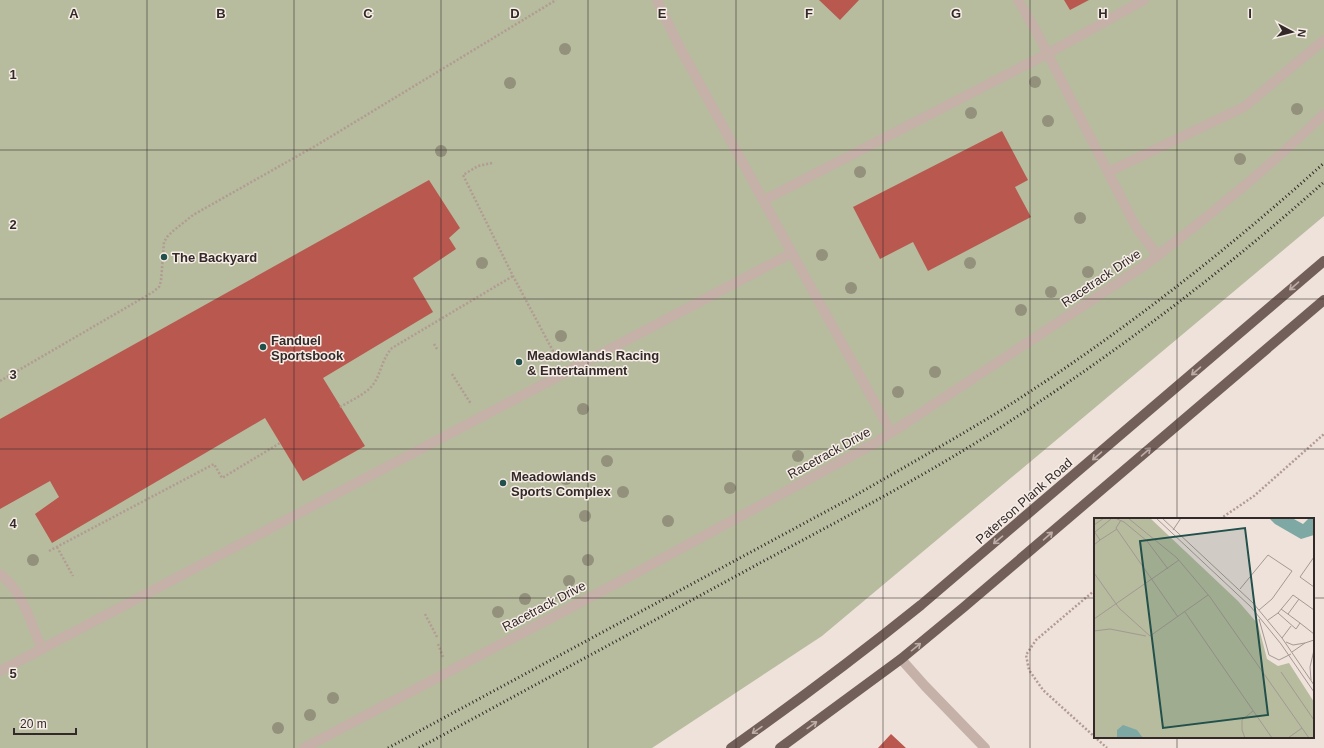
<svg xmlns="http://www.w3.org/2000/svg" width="1324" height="748" font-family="Arial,sans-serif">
<rect width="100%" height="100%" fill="#efe2db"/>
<path fill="#b6bc9d" d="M 0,0 L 1324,0 L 1324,216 L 822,636 L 652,748 L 0,748 Z"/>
<path fill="#b9584f" d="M 819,0 L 859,0 L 840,20 Z
M 1064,0 L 1089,0 L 1070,10 Z
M 1002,131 L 1028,180 L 1015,187 L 1031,217 L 928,271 L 913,242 L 880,259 L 853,207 Z
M 429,180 L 460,228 L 449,238 L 456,249 L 413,278 L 433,312 L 323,378 L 365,446 L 303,481 L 265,418 L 52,543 L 35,514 L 59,497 L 50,481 L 0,509 L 0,419 Z
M 891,734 L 906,748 L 878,748 Z"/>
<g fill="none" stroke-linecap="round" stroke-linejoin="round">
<path stroke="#b19b93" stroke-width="2.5" stroke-dasharray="2 2" stroke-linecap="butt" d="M 492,163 L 478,166 L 463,175 L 513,276 L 553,351 L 549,353
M 434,344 L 437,349
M 452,374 L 471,404
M 0,381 L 153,292 L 159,287 L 161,281 L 164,242 L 167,237 L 173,231 L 193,215 L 317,145 L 556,0
M 340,407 C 350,401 364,395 372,386 C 381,375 381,360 392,348 L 513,276
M 1220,519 L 1254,496 L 1324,434
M 57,547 L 73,576
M 49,551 L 214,464 L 222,478 L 280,443
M 1095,590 L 1036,640 L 1026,655 L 1029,670 L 1043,690 L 1107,748
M 425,614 L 437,637
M 438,644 L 443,657"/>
<path stroke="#c5b1a8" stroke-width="10" d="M 657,0 L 679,46 L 792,253 L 891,432
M 1018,0 L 1035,29 L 1136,227 L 1158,256
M 1108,172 L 1244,107 L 1324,40
M 764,200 L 1047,54 L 1144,0
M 0,574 C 23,591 31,624 42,649
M 901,659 L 925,686 L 985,748
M 0,671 L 792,253"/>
<path stroke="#c5b1a8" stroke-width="10" d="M 304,748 L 619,582 L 877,442 L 1145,265 C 1207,218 1268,168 1324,114"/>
<path stroke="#735f5a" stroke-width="10" d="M 731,748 C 796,702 859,655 921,605 L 1324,261
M 780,748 L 901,659 L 964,607 L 1324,300"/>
<path stroke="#332928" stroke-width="3" stroke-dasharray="1 3" stroke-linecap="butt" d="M 388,748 L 851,498 C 901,469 951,441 1000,411 C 1115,338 1223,254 1324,163
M 419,748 C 533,686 646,625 760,563 C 840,520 921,478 998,429 C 1113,355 1222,273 1324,182"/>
</g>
<g fill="#93917c">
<circle cx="565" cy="49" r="6"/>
<circle cx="1035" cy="82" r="6"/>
<circle cx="510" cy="83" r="6"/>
<circle cx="1297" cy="109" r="6"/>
<circle cx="971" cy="113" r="6"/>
<circle cx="1048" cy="121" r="6"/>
<circle cx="441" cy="151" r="6"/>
<circle cx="1240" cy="159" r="6"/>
<circle cx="860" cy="172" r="6"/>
<circle cx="1080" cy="218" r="6"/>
<circle cx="822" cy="255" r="6"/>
<circle cx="482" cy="263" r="6"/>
<circle cx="970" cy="263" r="6"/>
<circle cx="1088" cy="272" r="6"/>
<circle cx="851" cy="288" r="6"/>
<circle cx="1051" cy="292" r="6"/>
<circle cx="1021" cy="310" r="6"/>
<circle cx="561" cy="336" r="6"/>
<circle cx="935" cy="372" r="6"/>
<circle cx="898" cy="392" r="6"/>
<circle cx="583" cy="409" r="6"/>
<circle cx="798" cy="456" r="6"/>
<circle cx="607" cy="461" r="6"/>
<circle cx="566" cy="479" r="6"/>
<circle cx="730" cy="488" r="6"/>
<circle cx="623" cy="492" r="6"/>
<circle cx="585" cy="516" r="6"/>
<circle cx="668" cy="521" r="6"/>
<circle cx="33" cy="560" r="6"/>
<circle cx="588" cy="560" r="6"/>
<circle cx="569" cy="581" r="6"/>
<circle cx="525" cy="599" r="6"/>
<circle cx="498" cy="612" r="6"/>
<circle cx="333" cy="698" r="6"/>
<circle cx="310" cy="715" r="6"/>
<circle cx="278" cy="728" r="6"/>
</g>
<defs><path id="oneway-shaft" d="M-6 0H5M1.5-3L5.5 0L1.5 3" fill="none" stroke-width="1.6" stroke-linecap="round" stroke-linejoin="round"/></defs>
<g stroke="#bcada8">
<use href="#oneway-shaft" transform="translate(1294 286) rotate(139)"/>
<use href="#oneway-shaft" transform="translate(1196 371) rotate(139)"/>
<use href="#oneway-shaft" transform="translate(1146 452) rotate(-41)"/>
<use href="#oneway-shaft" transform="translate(1097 456) rotate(139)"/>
<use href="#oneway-shaft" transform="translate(1048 536) rotate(-41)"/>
<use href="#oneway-shaft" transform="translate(998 540) rotate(140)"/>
<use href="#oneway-shaft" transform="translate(916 647) rotate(-39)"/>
<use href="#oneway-shaft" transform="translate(812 725) rotate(-36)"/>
<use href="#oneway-shaft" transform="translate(757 730) rotate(145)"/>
</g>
<path fill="none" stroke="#332928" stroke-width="1" stroke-opacity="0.55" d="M 147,0 L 147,748M 294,0 L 294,748M 441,0 L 441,748M 588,0 L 588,748M 736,0 L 736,748M 883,0 L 883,748M 1030,0 L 1030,748M 1177,0 L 1177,519M 0,150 L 1324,150M 0,299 L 1324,299M 0,449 L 1324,449M 0,598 L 1095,598M 1313,598 L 1324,598M 1177,737 L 1177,748"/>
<g fill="#22504b" stroke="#f7ede7" stroke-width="1.5">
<circle cx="164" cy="257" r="4"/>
<circle cx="263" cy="347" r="4"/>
<circle cx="519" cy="362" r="4"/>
<circle cx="503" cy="483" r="4"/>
</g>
<g text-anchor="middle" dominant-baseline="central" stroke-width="3" stroke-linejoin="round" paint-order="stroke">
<g font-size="13" font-weight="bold" fill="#332928" stroke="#f7ede7" text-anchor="start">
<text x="172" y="257">The Backyard</text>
<text x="271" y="340">Fanduel<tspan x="271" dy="15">Sportsbook</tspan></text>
<text x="527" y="355">Meadowlands Racing<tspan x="527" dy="15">&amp; Entertainment</tspan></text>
<text x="511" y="476">Meadowlands<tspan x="511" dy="15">Sports Complex</tspan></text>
</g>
<g font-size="13" fill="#332928" stroke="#f7ede7">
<text transform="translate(1101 278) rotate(-34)">Racetrack Drive</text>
<text transform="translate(829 453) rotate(-29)">Racetrack Drive</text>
<text transform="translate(1024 501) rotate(-41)">Paterson Plank Road</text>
<text transform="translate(544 606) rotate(-28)">Racetrack Drive</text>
</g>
</g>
<g transform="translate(1094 518)">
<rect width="220" height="220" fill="#efe2db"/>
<path d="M 0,0 L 56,0 L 144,83 L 164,106 L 173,141 L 184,148 L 195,145 L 220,184 L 220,220 L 0,220 Z" fill="#b6bc9d"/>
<path d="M 175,0 L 198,0 L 209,6 L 215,0 L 220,0 L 220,17 L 207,21 L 181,6 ZM 29,207 L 43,212 L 49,220 L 23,220 L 23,212 Z" fill="#7da8a3"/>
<path fill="none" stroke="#a49893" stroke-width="1" d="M 21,0 L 30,4 L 53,23 L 74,51M 34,0 L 83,40 L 116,79 L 215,220M 62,0 L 157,89 L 187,126 L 220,174M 68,0 L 159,85 L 188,120 L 220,167M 27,2 L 22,10 L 84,99M 0,7 L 10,0M 79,12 L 87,0M 0,13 L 6,22 L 0,27M 1,14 L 17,1M 6,22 L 23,11M 220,39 L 206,59 L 220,69M 0,55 L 25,90 L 56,118 L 114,77M 146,71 L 174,37 L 198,53 L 178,81 L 165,92M 187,91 L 206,105M 91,94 L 178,220M 184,95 L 202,111 L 206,105 L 220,116M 194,96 L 205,81M 0,101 L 85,42M 165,101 L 175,137 L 185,142 L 197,136M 174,102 L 184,95 L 199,77 L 220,92M 0,113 L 16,111 L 52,118M 188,120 L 197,108M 192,124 L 199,127 L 211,125M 198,134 L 211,125 L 220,122M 187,154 L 220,202M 217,162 L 216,149 L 220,132M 151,220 L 148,212 L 148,202 L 159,193M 194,220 L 208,210"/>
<path fill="#22504b" fill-opacity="0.15" stroke="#22504b" stroke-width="2" d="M 151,10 L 174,197 L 69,210 L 46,23 Z"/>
<rect width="220" height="220" fill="none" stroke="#332928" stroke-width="2"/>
</g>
<g font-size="13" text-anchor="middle" font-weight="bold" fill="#332928" stroke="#f7ede7" stroke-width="3" stroke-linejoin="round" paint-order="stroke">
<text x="74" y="18">A</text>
<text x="221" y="18">B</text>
<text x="368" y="18">C</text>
<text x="515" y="18">D</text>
<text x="662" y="18">E</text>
<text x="809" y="18">F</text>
<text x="956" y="18">G</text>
<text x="1103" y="18">H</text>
<text x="1250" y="18">I</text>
<text x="13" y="79">1</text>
<text x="13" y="229">2</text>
<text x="13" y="379">3</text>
<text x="13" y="528">4</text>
<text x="13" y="678">5</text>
</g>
<g transform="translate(1292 32) rotate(97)" stroke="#f7ede7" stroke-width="3" paint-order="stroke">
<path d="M0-3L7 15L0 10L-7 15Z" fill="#332928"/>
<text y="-6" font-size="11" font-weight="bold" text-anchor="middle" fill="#332928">N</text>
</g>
<path d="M14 728v6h62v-6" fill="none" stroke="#332928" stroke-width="2"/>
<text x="20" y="728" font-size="12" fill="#332928" stroke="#f7ede7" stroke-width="3" paint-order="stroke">20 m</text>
</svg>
